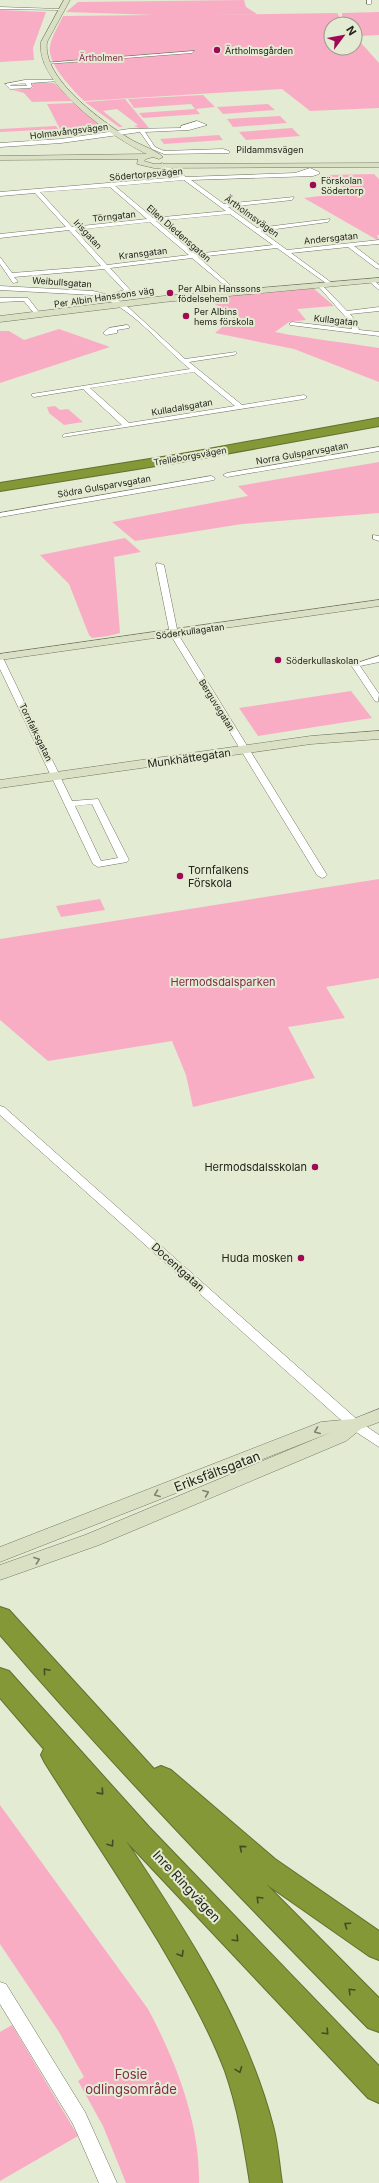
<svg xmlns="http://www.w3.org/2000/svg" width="379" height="2183" font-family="Inter,sans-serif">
<rect width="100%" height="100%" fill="#e4ebd3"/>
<path fill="#f9adc5" d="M 244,0 L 246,7 L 257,14 L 207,15 L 337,13 L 344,24 L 331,24 L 331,48 L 355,48 L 355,36 L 379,63 L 379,108 L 310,111 L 282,89 L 84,101 C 73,90 47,64 50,47 C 51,37 59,25 63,16 L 155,15 L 66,12 L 78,2 Z
M 0,10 L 46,12 L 33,48 L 34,60 L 0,62 Z
M 379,12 L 379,35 L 361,36 L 355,31 L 355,24 L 348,24 L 342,17 L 342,13 Z
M 34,83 L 54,83 L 73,101 L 32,102 L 24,93 L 13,90 L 33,88 L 32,85 Z
M 203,95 L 215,107 L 196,109 L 200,114 L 143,118 L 139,113 L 195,109 L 191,104 L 134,108 L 128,99 Z
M 125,99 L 149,128 L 141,129 L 134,126 L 138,125 L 117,109 L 103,111 L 123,127 L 119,127 L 85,102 Z
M 74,103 L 106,129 L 106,130 L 84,133 L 60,129 L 47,104 Z
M 268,104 L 275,110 L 223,114 L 217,107 Z
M 280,116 L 287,123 L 233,127 L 227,119 Z
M 56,126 L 58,129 L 0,132 L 0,129 Z
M 292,128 L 300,136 L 246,140 L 239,132 Z
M 219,135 L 223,140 L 164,144 L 160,139 Z
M 374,174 L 379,179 L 379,235 L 377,235 L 379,241 L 304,198 L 352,192 L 326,177 L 327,175 Z
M 313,288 L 334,306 L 297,309 L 306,320 L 289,322 L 275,332 C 309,339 344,342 379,348 L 379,382 L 294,349 L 215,333 L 236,315 L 203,298 Z
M 59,329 L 110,347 L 0,383 L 0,331 L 9,331 L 24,340 Z
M 55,406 L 60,410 L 68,409 L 83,422 L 64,425 L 49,413 L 47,407 Z
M 379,462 L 379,513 L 242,524 L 135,541 L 112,522 L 248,496 L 238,486 Z
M 125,538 L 141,552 L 114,557 L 120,633 L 108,636 L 92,638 L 89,635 L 69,584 L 40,555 Z
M 351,691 L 372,718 L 258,736 L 239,708 Z
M 379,879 L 379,978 L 326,987 L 345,1018 L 288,1027 L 315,1078 L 193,1107 L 186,1075 L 172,1041 L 48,1061 L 0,1020 L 0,939 Z
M 100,899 L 105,910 L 61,917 L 56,906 Z
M 0,1805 L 148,2009 C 176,2061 200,2123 199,2183 L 126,2183 L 103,2126 L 78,2081 L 84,2077 L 59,2032 L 0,1944 Z
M 12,2025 L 78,2136 L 0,2181 L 0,2032 Z"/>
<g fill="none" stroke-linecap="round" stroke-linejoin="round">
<defs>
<path id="street" d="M 367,0 L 371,0 L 371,4 L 367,4 Z
M 0,7 L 59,9 L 61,10 L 0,9 Z
M 194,51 L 192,53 L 46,64 L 44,63 Z
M 25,80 L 57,80 L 59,81 L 31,83 L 32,87 L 30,88 L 10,89 L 5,84 ZM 25,83 L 27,86 L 11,86 L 10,85 Z
M 197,121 L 207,125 L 189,130 L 145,132 L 155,147 L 164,151 L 223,149 L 229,151 L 229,153 L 164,154 L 152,149 L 140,132 L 61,143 L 0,147 L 0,143 L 61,139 L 129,129 L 181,128 L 181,126 Z
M 162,163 L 186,177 L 295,173 L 310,168 L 319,172 L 319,174 L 313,176 L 191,180 L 224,204 L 294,197 L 292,200 L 228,207 L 257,228 L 330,219 L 328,222 L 261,231 L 287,250 L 379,240 L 379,244 L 354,246 L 379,265 L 379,269 L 376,268 L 348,247 L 291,253 L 332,283 L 333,284 L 330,286 L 277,248 L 198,257 L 237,291 L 238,292 L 235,294 L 192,258 L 110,268 L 131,291 L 114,297 L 129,308 L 185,359 L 236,352 L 237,353 L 234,355 L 189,362 L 242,405 L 304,395 L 307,397 L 304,399 L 63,437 L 63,435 L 65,434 L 122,425 L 83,389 L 34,397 L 32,396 L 32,394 L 190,369 C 160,345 130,304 93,295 L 0,290 L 0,286 L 93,291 L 109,295 L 124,290 L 104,269 L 14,277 L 18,282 L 13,283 L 0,264 L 0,257 L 12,273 L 101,266 L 69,230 L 0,238 L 0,234 L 66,227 L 35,193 L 0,196 L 0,192 L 180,177 L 160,166 ZM 184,180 L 226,211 L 153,218 L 115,186 ZM 110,187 L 147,219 L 72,227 L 40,192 ZM 230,214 L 273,245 L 195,254 L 156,221 ZM 150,222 L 189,255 L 107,265 L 75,230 ZM 194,372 L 235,406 L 129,423 L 90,388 Z
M 370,280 L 374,280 L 379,285 L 379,290 L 370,282 Z
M 320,283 L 347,311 L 379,307 L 379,311 L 350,314 L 357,323 L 359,330 L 379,332 L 379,336 L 290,325 L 290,323 L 292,322 L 352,329 L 351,323 L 318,286 L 318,284 Z
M 0,298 L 28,298 L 42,316 L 37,317 L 24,301 L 0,302 Z
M 127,325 L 129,326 L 129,328 L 117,330 L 117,333 L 106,335 L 103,333 L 109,328 Z
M 379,447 L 379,451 L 227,477 L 223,475 L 227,473 Z
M 211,476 L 215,478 L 214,480 L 0,517 L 0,513 Z
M 373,535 L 379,536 L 379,541 L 373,539 Z
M 157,563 L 164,565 L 178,634 L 327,875 L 325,877 L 322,878 L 317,875 L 170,634 L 156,565 Z
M 379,656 L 379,662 L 360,666 L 379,694 L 378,702 L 375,701 L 351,665 Z
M 0,657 L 4,660 L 72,801 L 98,799 L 129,860 L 127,862 L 98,867 L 93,864 L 0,669 ZM 92,804 L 118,858 L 101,861 L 75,806 Z
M 0,1106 L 4,1107 L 360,1422 L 379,1435 L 379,1447 L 350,1428 L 0,1115 Z
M 0,1982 L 6,1984 L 85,2112 L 117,2183 L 99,2183 L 73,2124 L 0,2004 Z"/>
<path id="secondary" d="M 64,0 L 70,0 L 47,42 C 42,79 102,121 130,139 C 140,145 154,149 163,157 L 159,159 L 153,157 L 146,159 L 144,161 L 154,164 L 379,163 L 379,167 L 154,168 L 137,164 L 138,159 L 0,160 L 0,156 L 147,154 C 113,138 35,84 41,42 Z
M 379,278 L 379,282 L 164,302 L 0,322 L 0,316 L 164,296 Z
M 379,600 L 379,606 L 0,660 L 0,654 Z
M 379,731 L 379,739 L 311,744 L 0,788 L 0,780 L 311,736 Z
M 379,1409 L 379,1422 L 361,1429 L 346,1441 L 99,1545 L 0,1580 L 0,1565 L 85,1535 L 332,1432 L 0,1562 L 0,1547 L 321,1422 L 353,1419 Z"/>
<path id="highway" d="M 379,418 L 379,426 L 181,462 L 0,491 L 0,483 L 181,454 Z
M 0,1607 L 9,1610 L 154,1769 L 161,1766 L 171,1770 L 275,1859 L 379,1931 L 379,1960 L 369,1956 L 266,1884 L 379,1998 L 379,2032 L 368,2028 C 242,1900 117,1771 0,1635 Z
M 0,1668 L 9,1671 L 149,1827 L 379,2066 L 379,2103 L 368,2098 L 126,1841 C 185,1929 246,2022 273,2126 C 278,2144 279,2164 282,2183 L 250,2183 C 244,2145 238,2108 225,2071 C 208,2026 183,1983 159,1942 C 122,1881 83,1823 45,1763 L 41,1755 L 44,1749 L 0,1698 Z"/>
</defs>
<use href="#street" stroke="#707662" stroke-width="1"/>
<use href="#secondary" stroke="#707662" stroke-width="1"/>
<use href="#highway" stroke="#62702e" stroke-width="2"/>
<use href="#street" fill="#fff" fill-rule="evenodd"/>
<use href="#secondary" fill="#dae0c3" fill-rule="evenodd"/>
<use href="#highway" fill="#849837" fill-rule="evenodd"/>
</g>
<defs><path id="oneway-chevron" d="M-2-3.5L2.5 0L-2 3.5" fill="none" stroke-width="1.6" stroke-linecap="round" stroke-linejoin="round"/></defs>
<g stroke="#7e8270">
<use href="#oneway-chevron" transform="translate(317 1431) rotate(158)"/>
<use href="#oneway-chevron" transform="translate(206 1493) rotate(-22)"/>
<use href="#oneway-chevron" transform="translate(157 1494) rotate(159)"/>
<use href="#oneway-chevron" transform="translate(37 1560) rotate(-20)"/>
</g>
<g stroke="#454d25">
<use href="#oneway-chevron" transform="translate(46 1671) rotate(-130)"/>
<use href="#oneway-chevron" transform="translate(101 1792) rotate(48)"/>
<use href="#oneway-chevron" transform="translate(111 1844) rotate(56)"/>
<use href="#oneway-chevron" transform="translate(242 1848) rotate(-140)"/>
<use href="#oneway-chevron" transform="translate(259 1899) rotate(-135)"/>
<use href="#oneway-chevron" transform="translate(347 1925) rotate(-146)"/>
<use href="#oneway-chevron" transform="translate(236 1939) rotate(46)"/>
<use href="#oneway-chevron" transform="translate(181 1954) rotate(60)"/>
<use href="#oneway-chevron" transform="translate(351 1991) rotate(-135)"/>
<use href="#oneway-chevron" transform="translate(326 2032) rotate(46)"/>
<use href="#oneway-chevron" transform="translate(239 2070) rotate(69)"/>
</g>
<g fill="#9e0b54" stroke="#e4ebd3" stroke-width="1.5">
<circle cx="217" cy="50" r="4"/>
<circle cx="313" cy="185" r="4"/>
<circle cx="170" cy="293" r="4"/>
<circle cx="186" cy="316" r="4"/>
<circle cx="278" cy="660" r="4"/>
<circle cx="180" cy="876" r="4"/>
<circle cx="315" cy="1167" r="4"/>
<circle cx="301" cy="1258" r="4"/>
</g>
<g text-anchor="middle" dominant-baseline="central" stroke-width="4" stroke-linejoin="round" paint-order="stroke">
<g font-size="9" fill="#23251c" stroke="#e4ebd3" text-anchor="start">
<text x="225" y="50">Ärtholmsgården</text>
<text x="321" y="180">Förskolan<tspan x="321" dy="10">Södertorp</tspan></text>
<text x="178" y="288">Per Albin Hanssons<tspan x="178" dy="10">födelsehem</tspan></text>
<text x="194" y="311">Per Albins<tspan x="194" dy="10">hems förskola</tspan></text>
<text x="286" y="660">Söderkullaskolan</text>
</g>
<g font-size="9" fill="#832b4d" stroke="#e4ebd3">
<text x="101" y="57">Ärtholmen</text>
</g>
<g font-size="9" fill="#23251c" stroke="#e4ebd3">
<text transform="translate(69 131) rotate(-7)">Holmavångsvägen</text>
<text x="270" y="149">Pildammsvägen</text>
<text transform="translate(146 174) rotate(-5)">Södertorpsvägen</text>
<text transform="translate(114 216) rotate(-6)">Törngatan</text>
<text transform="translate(252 216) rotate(36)">Ärtholmsvägen</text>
<text transform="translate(179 233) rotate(41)">Ellen Diedensgatan</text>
<text transform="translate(88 234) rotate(47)">Irisgatan</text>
<text transform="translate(331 238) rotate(-6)">Andersgatan</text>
<text transform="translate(143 253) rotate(-7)">Kransgatan</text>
<text transform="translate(62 282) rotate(4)">Weibullsgatan</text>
<text transform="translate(104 297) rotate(-8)">Per Albin Hanssons väg</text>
<text transform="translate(336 320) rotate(6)">Kullagatan</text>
<text transform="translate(182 407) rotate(-10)">Kulladalsgatan</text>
<text transform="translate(302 453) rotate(-10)">Norra Gulsparvsgatan</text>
<text transform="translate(190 456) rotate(-10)">Trelleborgsvägen</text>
<text transform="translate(104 486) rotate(-10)">Södra Gulsparvsgatan</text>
<text transform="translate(190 631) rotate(-8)">Söderkullagatan</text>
<text transform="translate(217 705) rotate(58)">Berguvsgatan</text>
<text transform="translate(36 732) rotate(64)">Tornfalksgatan</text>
</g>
<g font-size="11" fill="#23251c" stroke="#e4ebd3">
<text transform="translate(189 758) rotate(-8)">Munkhättegatan</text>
<text transform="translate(178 1267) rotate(42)">Docentgatan</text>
</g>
<g font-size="11" fill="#23251c" stroke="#e4ebd3" text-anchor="end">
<text x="188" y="870" text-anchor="start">Tornfalkens<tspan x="188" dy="13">Förskola</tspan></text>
<text x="307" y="1167">Hermodsdalsskolan</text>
<text x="293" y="1258">Huda mosken</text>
</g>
<g font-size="11" fill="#832b4d" stroke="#e4ebd3">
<text x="223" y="982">Hermodsdalsparken</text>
</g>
<g font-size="13" fill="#23251c" stroke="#e4ebd3">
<text transform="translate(217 1471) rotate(-21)">Eriksfältsgatan</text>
<text transform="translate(187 1886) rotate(47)">Inre Ringvägen</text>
</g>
<g font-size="13" fill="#832b4d" stroke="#e4ebd3">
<text x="131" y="2074">Fosie<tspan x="131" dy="15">odlingsområde</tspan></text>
</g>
</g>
<g transform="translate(343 36) rotate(58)"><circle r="19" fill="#e4ebd3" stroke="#979c8a"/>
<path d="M0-3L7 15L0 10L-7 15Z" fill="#9e0b54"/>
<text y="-6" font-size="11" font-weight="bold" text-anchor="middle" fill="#23251c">N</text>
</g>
</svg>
